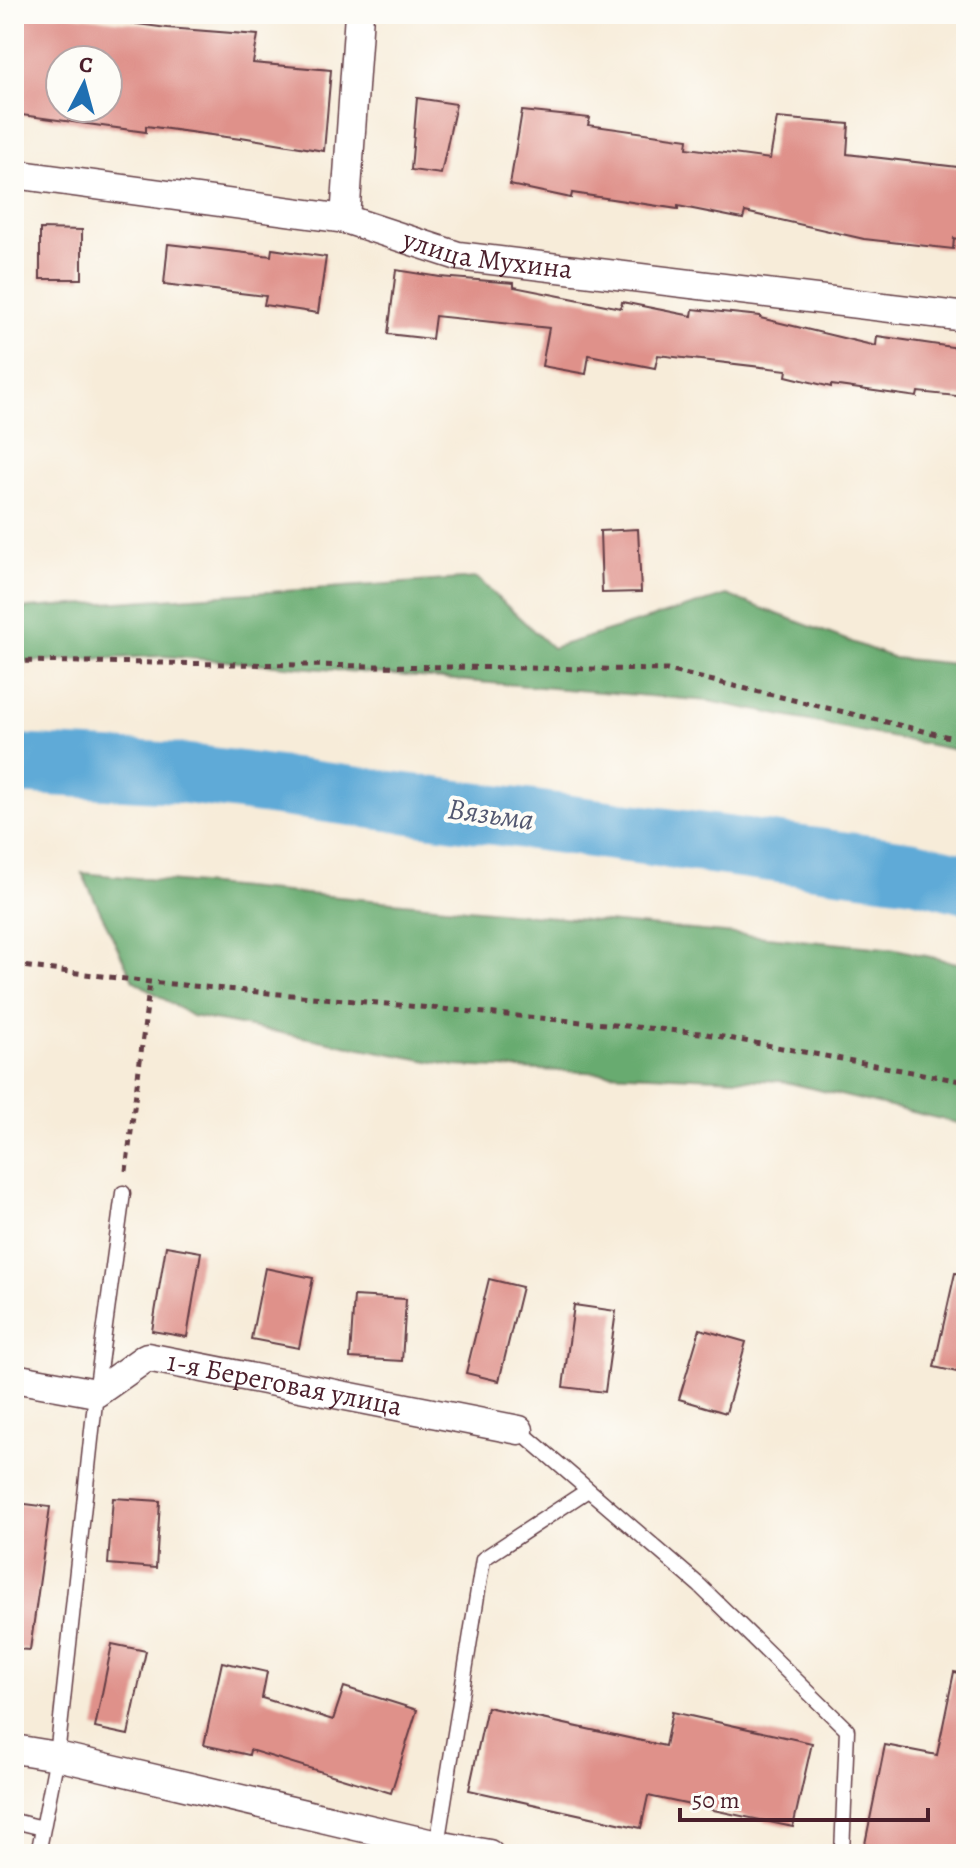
<svg xmlns="http://www.w3.org/2000/svg" width="980" height="1868" font-family="Alegreya,serif">
<rect width="100%" height="100%" fill="#fdfcf7"/>
<filter id="ink" filterUnits="userSpaceOnUse"><feTurbulence type="fractalNoise" baseFrequency=".0125" numOctaves="2"/><feDisplacementMap in="SourceGraphic" scale="16" xChannelSelector="R" yChannelSelector="G"/><feConvolveMatrix kernelMatrix="1 2 1 2 8 2 1 2 1" color-interpolation-filters="sRGB"/></filter>
<filter id="wash" filterUnits="userSpaceOnUse"><feTurbulence type="fractalNoise" baseFrequency=".006" numOctaves="4" result="noise"/><feDisplacementMap in="SourceGraphic" scale="32" xChannelSelector="R" yChannelSelector="G"/><feGaussianBlur stdDeviation="1.8" result="paint"/><feColorMatrix in="noise" values="0 0 0 0 0 0 0 0 0 0 0 0 0 0 0 0 0 1.4 0 .05"/><feComposite in="paint" operator="in"/></filter>
<g filter="url(#wash)">
<rect width="100%" height="100%" fill="#f7ecd9"/>
<path fill="#67ab70" stroke="#58654e" stroke-width="2" d="M 477,578 L 552,648 L 727,595 L 894,658 L 966,665 L 966,752 L 709,701 L 164,656 L 14,662 L 14,609 Z
M 82,873 L 896,949 L 966,965 L 966,1125 L 781,1081 L 455,1066 L 192,1016 L 133,980 Z"/>
<g fill="none" stroke-linecap="round" stroke-linejoin="round">
<path stroke="#5eaad7" stroke-width="60" d="M 14,764 L 180,773 L 914,871 L 966,884"/>
</g>
<g id="blocks">
<path fill="#df918a" fill-rule="evenodd" d="M 14,14 L 64,14 L 167,28 L 258,35 L 253,63 L 331,70 L 324,151 L 241,137 L 241,139 L 146,126 L 146,132 L 14,114 ZM 60,60 L 108,60 L 108,108 L 60,108 Z
M 417,98 L 456,104 L 441,174 L 411,170 Z
M 522,111 L 590,118 L 588,125 L 688,139 L 687,148 L 770,159 L 777,118 L 849,124 L 847,154 L 966,168 L 966,241 L 954,238 L 953,249 L 864,239 L 745,212 L 743,219 L 678,206 L 678,209 L 572,193 L 571,198 L 510,185 Z
M 40,229 L 82,230 L 82,279 L 40,279 Z
M 168,244 L 271,256 L 272,249 L 326,257 L 318,313 L 264,305 L 266,296 L 164,284 Z
M 396,270 L 440,277 L 514,283 L 514,287 L 621,308 L 622,302 L 692,316 L 693,309 L 760,316 L 760,318 L 876,346 L 877,336 L 966,349 L 966,397 L 918,392 L 917,397 L 831,385 L 831,387 L 786,376 L 787,370 L 658,355 L 655,368 L 589,355 L 586,374 L 542,366 L 549,328 L 435,316 L 432,339 L 388,334 Z
M 638,529 L 641,592 L 602,593 L 600,531 Z
M 166,1246 L 201,1252 L 187,1337 L 152,1331 Z
M 265,1268 L 313,1278 L 299,1348 L 251,1339 Z
M 955,1273 L 966,1274 L 966,1374 L 934,1367 Z
M 489,1279 L 522,1287 L 499,1381 L 466,1373 Z
M 354,1296 L 406,1299 L 402,1361 L 350,1358 Z
M 574,1305 L 616,1311 L 605,1392 L 563,1387 Z
M 700,1329 L 746,1342 L 726,1413 L 679,1399 Z
M 113,1498 L 160,1501 L 156,1568 L 108,1564 Z
M 17,1503 L 50,1507 L 30,1650 L 14,1649 L 14,1526 Z
M 112,1644 L 146,1651 L 128,1735 L 95,1728 Z
M 222,1662 L 267,1672 L 262,1698 L 333,1720 L 344,1687 L 417,1710 L 391,1793 L 250,1750 L 249,1755 L 204,1745 Z
M 954,1672 L 966,1674 L 966,1854 L 888,1854 L 864,1849 L 885,1745 L 937,1755 Z
M 487,1707 L 665,1746 L 672,1712 L 812,1743 L 793,1827 L 648,1796 L 641,1828 L 469,1790 Z"/>
</g>
</g>
<g filter="url(#ink)">
<use href="#blocks" fill-opacity="0" stroke="#643e45" stroke-width="2"/>
<g fill="none" stroke-linecap="round" stroke-linejoin="round">
<defs>
<path id="service" d="M 519,1430 L 699,1585 L 847,1730 L 842,1854
M 14,1821 L 43,1828
M 437,1845 L 483,1559 L 588,1490
M 38,1854 L 57,1756 L 96,1393 L 123,1193"/>
<g id="minor">
<path id="s1" d="M 14,174 L 345,219 L 458,256 L 966,317"/>
<path d="M 345,219 L 359,14"/>
<path id="s2" d="M 14,1378 L 96,1393 L 147,1357 L 519,1430"/>
<path d="M 14,1749 L 57,1756 L 437,1845 L 489,1854"/>
</g>
</defs>
<use href="#service" stroke="#643e45" stroke-width="17"/>
<use href="#minor" stroke="#643e45" stroke-width="31"/>
<path stroke="#643e45" stroke-width="5" stroke-dasharray="6 6" stroke-linecap="butt" d="M 14,661 L 667,670 L 966,741
M 14,965 L 150,982 L 701,1033 L 966,1082
M 126,1171 L 150,982"/>
<use href="#service" stroke="#fff" stroke-width="14"/>
<use href="#minor" stroke="#fff" stroke-width="28"/>
</g>
</g>
<g text-anchor="middle" dominant-baseline="central" stroke-width="8" stroke-linejoin="round" paint-order="stroke">
<g font-size="28" fill="#4a1f2b" stroke="#fdfcf7">
<text stroke="none"><textPath href="#s1" startOffset="482">улица Мухина</textPath></text>
<text stroke="none"><textPath href="#s2" startOffset="286">1-я Береговая улица</textPath></text>
</g>
<g font-size="30" font-style="italic" fill="#525770" stroke="#fdfcf7">
<text transform="translate(491 814) rotate(8)">Вязьма</text>
</g>
</g>
<rect width="980" height="1868" fill="none" stroke="#fdfcf7" stroke-width="48"/>
<g transform="translate(84 84) rotate(6)"><circle r="38" fill="#fdfcf7" stroke="#b5a4a5" stroke-width="2"/>
<path d="M0-6L14 30L0 20L-14 30Z" fill="#1f6fb2"/>
<text y="-12" font-size="22" font-weight="bold" text-anchor="middle" fill="#4a1f2b">С</text>
</g>
<path d="M680 1808v12h248v-12" fill="none" stroke="#4a1f2b" stroke-width="4"/>
<text x="692" y="1808" font-size="24" fill="#4a1f2b" stroke="#fdfcf7" stroke-width="6" paint-order="stroke">50 m</text>
</svg>
